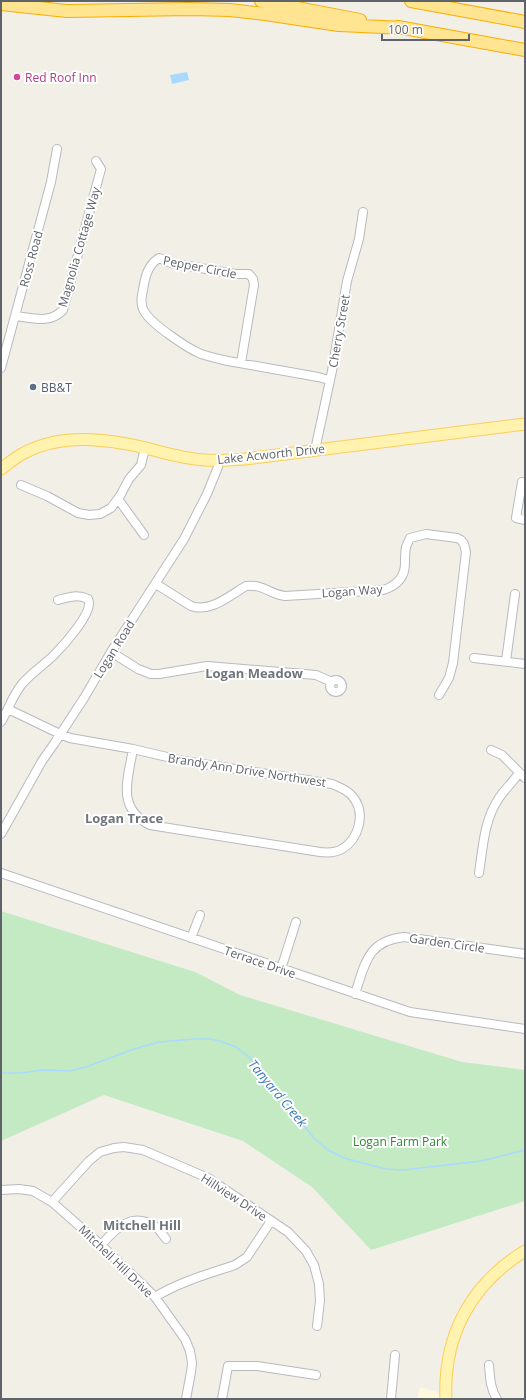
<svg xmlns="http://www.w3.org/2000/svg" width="526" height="1400" font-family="'Open Sans',sans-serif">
<rect width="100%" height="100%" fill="#f2efe7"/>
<path fill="#fff8df" d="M 420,1387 L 459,1399 L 417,1399 Z"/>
<path fill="#c3eac3" d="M 1,911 L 195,972 L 240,995 L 462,1062 L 525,1070 L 525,1201 L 371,1250 L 312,1187 L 243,1141 L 104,1095 L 1,1141 Z"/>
<path fill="#aad9ff" d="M 187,72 L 189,80 L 172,84 L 170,75 Z"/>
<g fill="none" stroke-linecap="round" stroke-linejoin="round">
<path stroke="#aad9ff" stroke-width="1.5" d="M 1,1073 L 20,1073 L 43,1070 L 69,1071 L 86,1067 L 134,1049 L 159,1042 L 194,1039 L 211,1039 L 220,1041 L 236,1047 L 250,1058 L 278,1091 L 298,1119 L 315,1139 L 328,1150 L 344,1158 L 386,1169 L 403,1170 L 481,1161 L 525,1150"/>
<defs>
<path id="minor" d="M 16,316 C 33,318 50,324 63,310 L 101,169 L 96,161
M 241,363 L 254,285 L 253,279 L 249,274 L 235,274 L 171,263 L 159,258 C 145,267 145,281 142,295 C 141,301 141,306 144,311 C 151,324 187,348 201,354 C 210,357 219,359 228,361 L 318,377 L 329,380
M 1,368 L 51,182 L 57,149
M 315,450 L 332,371 L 347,281 L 359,239 L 363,212
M 522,482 L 516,518 L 525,520
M 21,485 L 47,496 L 78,513 L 89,515 L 100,514 L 111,508 L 120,496 L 129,479 L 141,465 L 145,448
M 118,499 L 144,535
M 156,584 L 191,606 C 210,613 229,596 246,586 C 265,584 268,594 285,596 L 383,590 C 396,586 405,578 405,563 C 405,558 405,552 406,547 C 407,544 409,541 410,538 L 426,534 L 457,538 L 461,540 L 464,544 L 466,552 L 453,663 L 449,678 L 439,695
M 111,652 L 138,669 L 151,674 L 159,674 L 207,666 L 316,675 L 332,682
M 474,658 L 525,664
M 506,661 L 515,594
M330 686a6 6 0 1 1 12 0a6 6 0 1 1-12 0Z
M 8,709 L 60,734 L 70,738 L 133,749 L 184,761 L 332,784 C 339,787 348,790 353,797 C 366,813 359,839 342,849 C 335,853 328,853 320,852 L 150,825 C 116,808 128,779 133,749
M 1,722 C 8,710 13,695 22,684 C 31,673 44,665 54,655 C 63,646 95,611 88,599 C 77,594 69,597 58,600
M 491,750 L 502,755 L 525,778
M 1,834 L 42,761 L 54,744 L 84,698 L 111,652 L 184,539 L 207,494 L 218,467 L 219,461
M 1,873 L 410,1012 L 525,1029
M 479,873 C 483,847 484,820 499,798 C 505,789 513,782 519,773
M 191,938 L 200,915
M 281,969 L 296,922
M 355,994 C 365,964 367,941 404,937 L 525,954
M 1,1190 L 19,1189 L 33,1191 L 52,1202 L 101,1245 L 143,1285 L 155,1297 L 185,1339 L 190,1351 L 192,1363 L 191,1372 L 186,1399
M 52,1202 L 89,1161 L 100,1152 L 114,1148 L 124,1147 L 143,1150 L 208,1178 L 288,1232 L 306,1251 L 314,1265 L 319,1284 L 320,1301 L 317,1326
M 101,1245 C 116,1228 132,1211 156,1227 C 160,1230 163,1235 166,1239
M 155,1297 C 179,1282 208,1274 235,1265 L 247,1257 L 271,1221
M 489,1365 C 490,1376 490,1389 497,1399
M 222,1399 L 228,1366 L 257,1366 L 316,1375
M 391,1399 L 395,1355"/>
<path id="major" d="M 1,469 C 9,463 17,456 26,452 C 63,433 108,439 146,448 C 165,453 185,459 205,460 C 219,461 232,460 245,459 L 525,424
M 446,1399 C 443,1336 471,1284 525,1251"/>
<path id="highway" d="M 261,1 L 360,20
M 411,1 L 525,22
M 1,4 L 67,11 L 190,9 L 230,10 L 265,14 L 339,25 L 405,28
M 398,27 L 525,50"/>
</defs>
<use href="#minor" stroke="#b7babf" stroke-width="10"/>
<use href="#major" stroke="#fbce57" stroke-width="13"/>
<use href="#highway" stroke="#f9ad00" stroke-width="14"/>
<use href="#minor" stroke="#fff" stroke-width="8"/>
<use href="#major" stroke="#fff3af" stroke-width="11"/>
<use href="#highway" stroke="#ffe491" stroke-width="12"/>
</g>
<circle fill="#d1479c" stroke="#fff" stroke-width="1.5" cx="17" cy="77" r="4"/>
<circle fill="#5c6f8a" stroke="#fff" stroke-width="1.5" cx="33" cy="387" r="4"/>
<g text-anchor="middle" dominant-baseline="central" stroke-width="4" stroke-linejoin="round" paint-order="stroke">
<g font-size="12" fill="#b23c85" stroke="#fff" text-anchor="start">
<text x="25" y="77">Red Roof Inn</text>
</g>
<g font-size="12" fill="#5e6369" stroke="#fff">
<text transform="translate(79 247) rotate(-74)">Magnolia Cottage Way</text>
<text transform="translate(31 259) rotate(-75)">Ross Road</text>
<text transform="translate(200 267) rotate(11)">Pepper Circle</text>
<text transform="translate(339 331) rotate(-80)">Cherry Street</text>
<text transform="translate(271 454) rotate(-6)">Lake Acworth Drive</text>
<text transform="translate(352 591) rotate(-4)">Logan Way</text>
<text transform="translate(114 649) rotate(-58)">Logan Road</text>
<text transform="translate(247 770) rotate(9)">Brandy Ann Drive Northwest</text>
<text transform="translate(447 943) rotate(8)">Garden Circle</text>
<text transform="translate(260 962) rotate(19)">Terrace Drive</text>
<text transform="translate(234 1197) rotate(33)">Hillview Drive</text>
<text transform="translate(116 1261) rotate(44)">Mitchell Hill Drive</text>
</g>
<g font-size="12" fill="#4e5e75" stroke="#fff" text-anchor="start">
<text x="41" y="387">BB&amp;T</text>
</g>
<g font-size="12" fill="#308634" stroke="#fff">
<text x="400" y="1141">Logan Farm Park</text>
</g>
<g font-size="13" font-weight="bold" fill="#6f757b" stroke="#fff">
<text x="254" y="673">Logan Meadow</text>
<text x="124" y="818">Logan Trace</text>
<text x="142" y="1225">Mitchell Hill</text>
</g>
<g font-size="13" font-style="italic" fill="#3e79b9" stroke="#fff">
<text transform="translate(278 1093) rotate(50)">Tanyard Creek</text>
</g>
</g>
<rect width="526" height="1400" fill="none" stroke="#5e6369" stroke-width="4"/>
<path d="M382 34v6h87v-6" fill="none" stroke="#5e6369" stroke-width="2"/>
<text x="388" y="34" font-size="12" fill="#5e6369" stroke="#ffffff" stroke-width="3" paint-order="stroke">100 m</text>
</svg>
